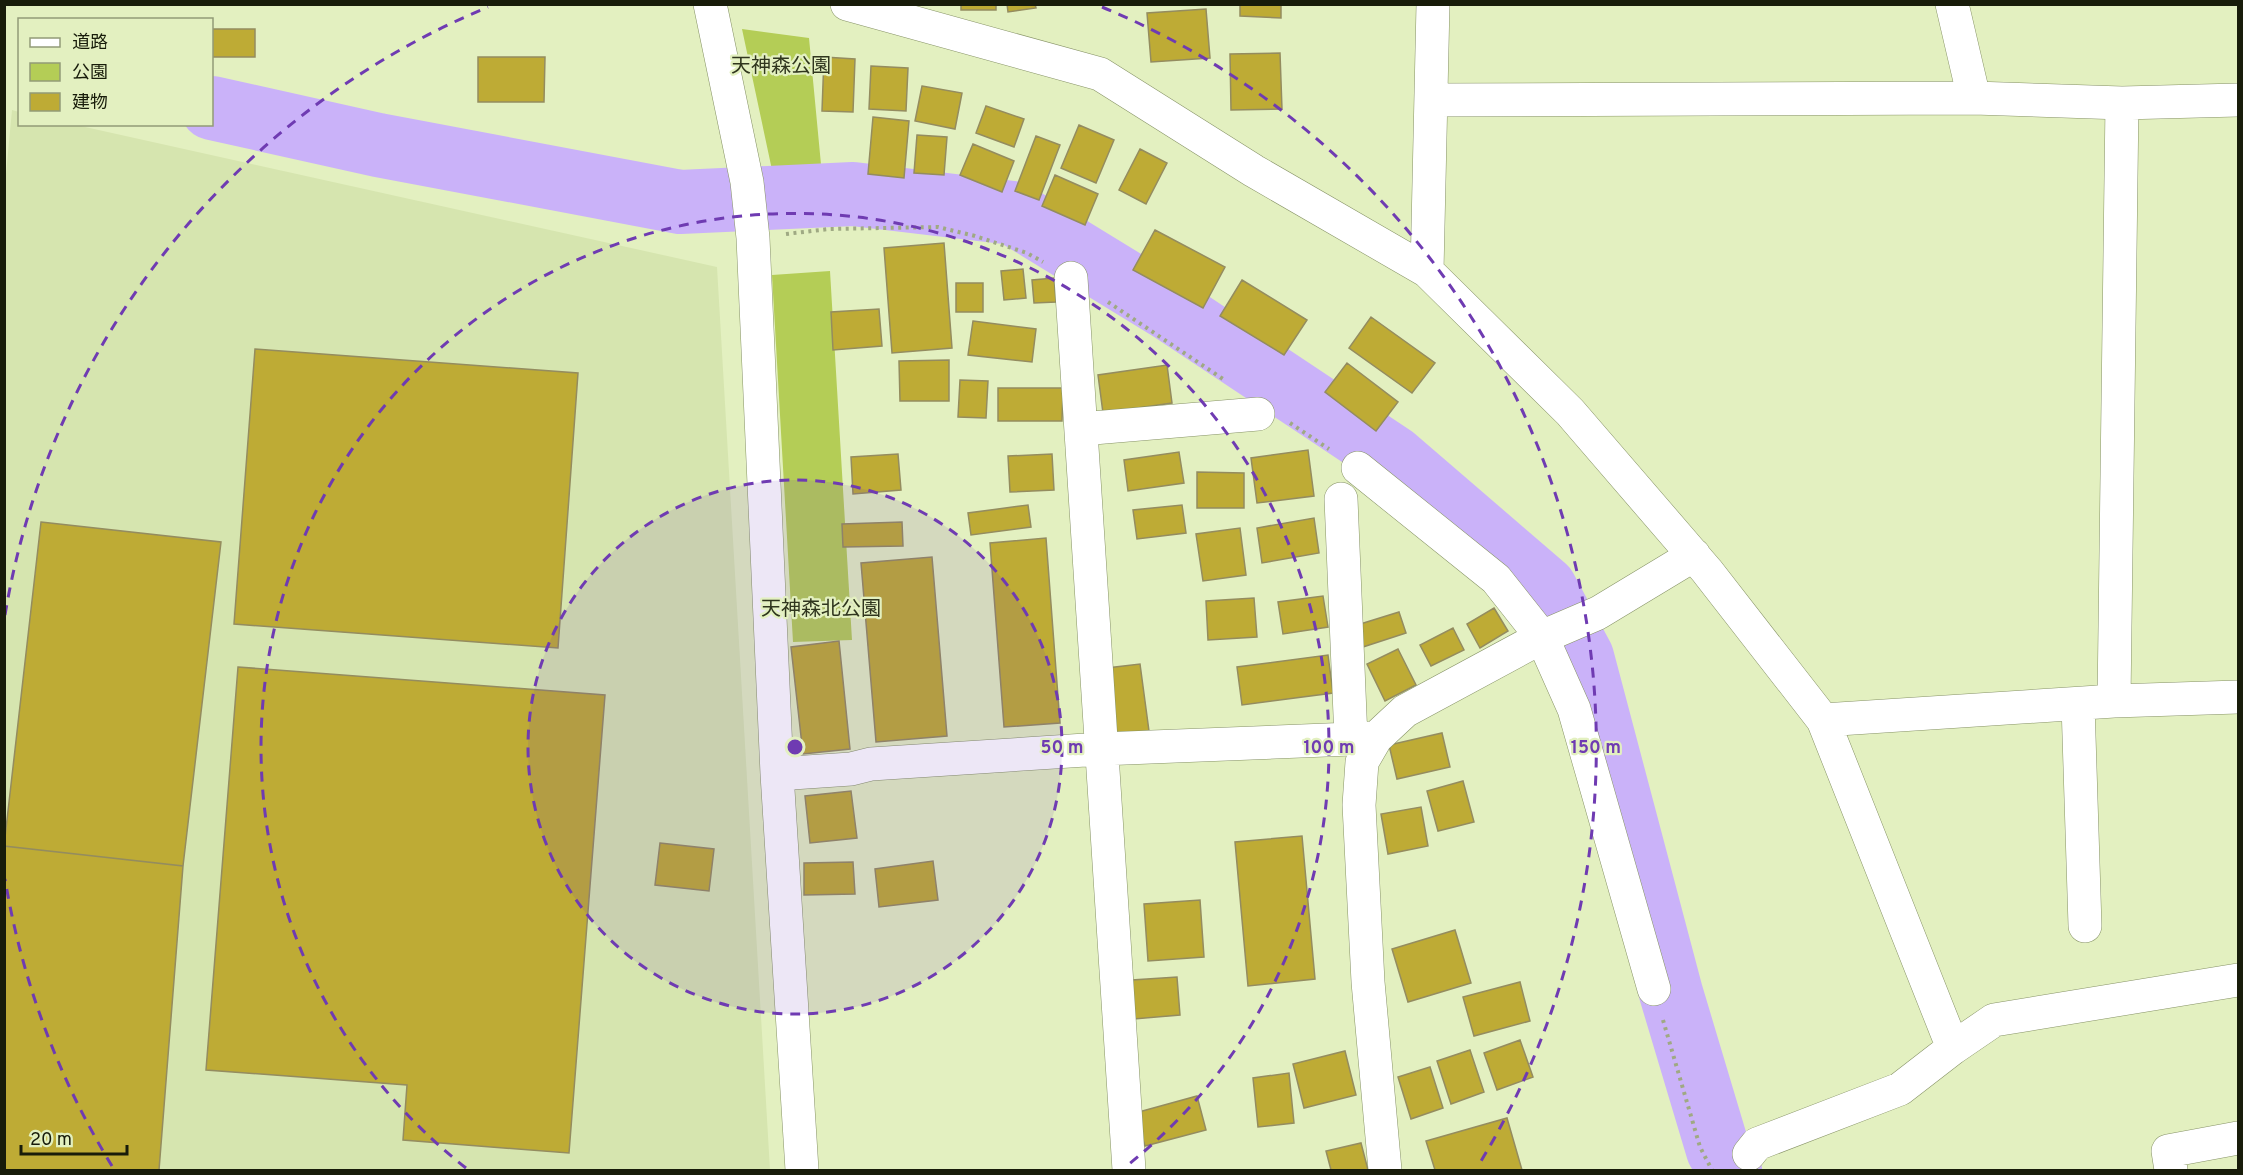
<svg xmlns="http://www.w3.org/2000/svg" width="2243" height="1175" font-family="Overpass,'Noto Sans JP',sans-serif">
<rect width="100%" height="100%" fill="#e3f0c0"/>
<path fill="#d6e5af" d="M 12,110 L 19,112 L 20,124 L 76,125 L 717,267 L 770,1170 L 5,1170 L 4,195 Z"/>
<path fill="#b4cd56" d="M 742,29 L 809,38 L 822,175 L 775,184 Z
M 830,271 L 852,640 L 793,642 L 772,275 Z"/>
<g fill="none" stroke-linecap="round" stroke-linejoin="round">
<path stroke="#cab2f9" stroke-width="64" d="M 212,108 L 378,145 L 680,202 L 853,194 L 1013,213 L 1173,311 L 1394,458 L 1545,588 L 1582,657 L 1671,993 L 1718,1150 L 1730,1170"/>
</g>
<path fill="#beab35" stroke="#948c5f" stroke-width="1.5" d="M 961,4 L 996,4 L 996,10 L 961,10 Z
M 1007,4 L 1035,4 L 1036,8 L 1008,12 Z
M 1240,4 L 1281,4 L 1281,18 L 1240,16 Z
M 1206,9 L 1210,58 L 1151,62 L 1147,13 Z
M 212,29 L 255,29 L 255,57 L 212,57 Z
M 1280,53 L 1282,109 L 1231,110 L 1230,54 Z
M 478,57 L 545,57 L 544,102 L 478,102 Z
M 824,57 L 855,59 L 853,112 L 822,111 Z
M 871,66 L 908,68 L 906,111 L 869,109 Z
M 922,86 L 962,93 L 955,129 L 915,121 Z
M 986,106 L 1024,119 L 1014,147 L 976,133 Z
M 873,117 L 909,121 L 904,178 L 868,174 Z
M 1079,125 L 1114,140 L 1096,183 L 1061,168 Z
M 917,135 L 947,137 L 944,175 L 914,173 Z
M 1036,136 L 1060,145 L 1039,200 L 1015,191 Z
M 973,144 L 1014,161 L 1002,192 L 960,175 Z
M 1140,149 L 1167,163 L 1146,204 L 1119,190 Z
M 1055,175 L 1098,194 L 1085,225 L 1042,206 Z
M 1155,230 L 1225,267 L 1203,308 L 1133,270 Z
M 944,243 L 952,348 L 892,353 L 884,248 Z
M 1023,269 L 1026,298 L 1004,300 L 1001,271 Z
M 1054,278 L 1056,302 L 1034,303 L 1032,280 Z
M 1242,280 L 1307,320 L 1284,355 L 1220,316 Z
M 956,283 L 983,283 L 983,312 L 956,312 Z
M 879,309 L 882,346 L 833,350 L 831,312 Z
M 1371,317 L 1435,363 L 1412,393 L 1349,348 Z
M 973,321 L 1036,329 L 1032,362 L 968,355 Z
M 255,349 L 578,373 L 558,648 L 234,624 Z
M 949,360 L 949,401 L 900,401 L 899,361 Z
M 1347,363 L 1398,402 L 1376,431 L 1325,392 Z
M 1167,365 L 1172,403 L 1103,413 L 1098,375 Z
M 960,380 L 988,381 L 986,418 L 958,417 Z
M 998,388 L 1063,388 L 1062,421 L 998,421 Z
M 1308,450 L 1314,496 L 1257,503 L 1251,458 Z
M 1179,452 L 1184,483 L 1128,491 L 1124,460 Z
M 898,454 L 901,490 L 853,494 L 851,457 Z
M 1052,454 L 1054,490 L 1010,492 L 1008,456 Z
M 1197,472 L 1244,473 L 1244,508 L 1197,508 Z
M 1028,505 L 1031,527 L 971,535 L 968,513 Z
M 1182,505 L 1186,533 L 1137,539 L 1133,510 Z
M 1314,518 L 1319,553 L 1262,563 L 1257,528 Z
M 41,522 L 221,542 L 183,866 L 4,846 Z
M 902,522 L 903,546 L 843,547 L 842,524 Z
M 1240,528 L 1246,575 L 1203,581 L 1196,534 Z
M 1046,538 L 1060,723 L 1004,727 L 990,543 Z
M 932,557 L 947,736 L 876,742 L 861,563 Z
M 1323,596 L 1328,627 L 1283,634 L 1278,602 Z
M 1254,598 L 1257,637 L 1208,640 L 1206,601 Z
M 1494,608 L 1508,631 L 1480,648 L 1467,624 Z
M 1399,612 L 1406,633 L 1363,647 L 1357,625 Z
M 1453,628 L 1464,650 L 1431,666 L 1420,645 Z
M 839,641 L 850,749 L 803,754 L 791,647 Z
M 1398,649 L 1416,685 L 1385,701 L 1367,664 Z
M 1328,655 L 1333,693 L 1242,705 L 1237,667 Z
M 1140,664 L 1149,731 L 1116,735 L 1107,668 Z
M 238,667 L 605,695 L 569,1153 L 403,1140 L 407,1085 L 206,1070 Z
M 1442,733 L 1450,767 L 1397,779 L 1389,745 Z
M 1463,781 L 1474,822 L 1438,831 L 1427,791 Z
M 851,791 L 857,838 L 810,843 L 805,796 Z
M 1421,807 L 1428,846 L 1388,854 L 1381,814 Z
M 1302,836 L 1315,979 L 1248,986 L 1235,842 Z
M 660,843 L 714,849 L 709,891 L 655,885 Z
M 4,846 L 183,866 L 159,1170 L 4,1170 Z
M 933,861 L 938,900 L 879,907 L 875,869 Z
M 853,862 L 855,894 L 804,895 L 804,863 Z
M 1200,900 L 1204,957 L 1148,961 L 1144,904 Z
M 1455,930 L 1471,983 L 1408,1002 L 1392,949 Z
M 1177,977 L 1180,1015 L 1134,1019 L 1132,980 Z
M 1520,982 L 1530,1021 L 1474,1036 L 1463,997 Z
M 1520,1040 L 1533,1077 L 1497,1090 L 1484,1053 Z
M 1470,1050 L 1484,1092 L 1451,1104 L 1437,1061 Z
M 1345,1051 L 1356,1095 L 1304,1108 L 1293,1064 Z
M 1430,1067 L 1443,1108 L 1411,1119 L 1398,1077 Z
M 1289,1073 L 1294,1123 L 1258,1127 L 1253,1078 Z
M 1197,1096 L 1206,1130 L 1145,1146 L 1135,1113 Z
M 1507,1118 L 1522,1170 L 1435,1170 L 1426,1141 Z
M 1361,1143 L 1368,1170 L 1331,1170 L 1326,1151 Z"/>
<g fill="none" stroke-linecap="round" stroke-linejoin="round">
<defs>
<path id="minor" d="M 710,4 L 747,182 L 753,238 L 777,774 L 802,1170
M 847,4 L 1100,74 L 1254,171 L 1427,271 L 1570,412 L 1707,571 L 1823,720 L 1953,1048
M 1952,4 L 1974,98
M 1431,100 L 1974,98 L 2122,103 L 2238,100
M 1427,271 L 1433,4
M 1071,278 L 1129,1170
M 1081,429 L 1258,414
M 1358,468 L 1496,579 L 1542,637 L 1574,709 L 1654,989
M 1341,499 L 1351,739
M 2114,701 L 2122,103
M 2078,704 L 2085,926
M 1823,720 L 2114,701 L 2238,697
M 777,774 L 851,769 L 871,764 L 1101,749 L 1376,738
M 1749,1154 L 1757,1144 L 1900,1089 L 1953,1048 L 1994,1020 L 2238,980
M 1385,1170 L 1368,982 L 1359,805 L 1362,762 L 1376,738 L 1405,711 L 1542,637 L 1598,613 L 1694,555
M 2171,1170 L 2168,1151 L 2238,1138"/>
</defs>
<use href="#minor" stroke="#879367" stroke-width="34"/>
<path stroke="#9fa983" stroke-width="4" stroke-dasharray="3 4.5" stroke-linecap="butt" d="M 786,234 L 829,229 L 938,227 L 975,236 L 1027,253 L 1043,262
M 1108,302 L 1226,381
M 1290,423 L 1329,449
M 1663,1020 L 1700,1147 L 1712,1170"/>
<use href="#minor" stroke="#fff" stroke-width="33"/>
</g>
<circle cx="795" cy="747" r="267" fill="#6f3bb2" fill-opacity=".12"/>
<g fill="none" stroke="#6f3bb2" stroke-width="3" stroke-dasharray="10 8">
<circle cx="795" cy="747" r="267"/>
<path d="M466 1168A534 534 0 1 1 1124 1168"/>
<path d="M112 1166A801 801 0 0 1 5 879M5 615A801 801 0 0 1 488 7M1102 7A801 801 0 0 1 1478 1166"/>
</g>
<g text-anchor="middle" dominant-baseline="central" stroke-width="4.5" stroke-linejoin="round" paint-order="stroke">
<g font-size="20" fill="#30361e" stroke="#e3f0c0">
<text x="781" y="67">天神森公園</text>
<text x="821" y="610">天神森北公園</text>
</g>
</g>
<circle cx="795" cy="747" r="9" fill="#6f3bb2" stroke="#e3f0c0" stroke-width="3"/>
<g font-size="18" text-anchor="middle" font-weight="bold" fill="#6f3bb2" stroke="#e3f0c0" stroke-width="4.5" stroke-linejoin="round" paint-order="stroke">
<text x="1062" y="753">50 m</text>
<text x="1329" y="753">100 m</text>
<text x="1596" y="753">150 m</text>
</g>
<rect width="2243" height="1175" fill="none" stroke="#181c0a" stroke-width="12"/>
<rect x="18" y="18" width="195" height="108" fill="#e3f0c0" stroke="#929b77" stroke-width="1.5"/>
<rect x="30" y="38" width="30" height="9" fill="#ffffff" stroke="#929b77" stroke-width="1.5"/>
<text x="72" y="48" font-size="18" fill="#181c0a">道路</text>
<rect x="30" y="63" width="30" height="18" fill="#b4cd56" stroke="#929b77" stroke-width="1.5"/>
<text x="72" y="78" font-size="18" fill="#181c0a">公園</text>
<rect x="30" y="93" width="30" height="18" fill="#beab35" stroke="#929b77" stroke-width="1.5"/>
<text x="72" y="108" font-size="18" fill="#181c0a">建物</text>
<path d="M21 1145v9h106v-9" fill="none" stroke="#181c0a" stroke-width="3"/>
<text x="30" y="1145" font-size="18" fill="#181c0a" stroke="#e3f0c0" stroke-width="4.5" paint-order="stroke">20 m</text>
</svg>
